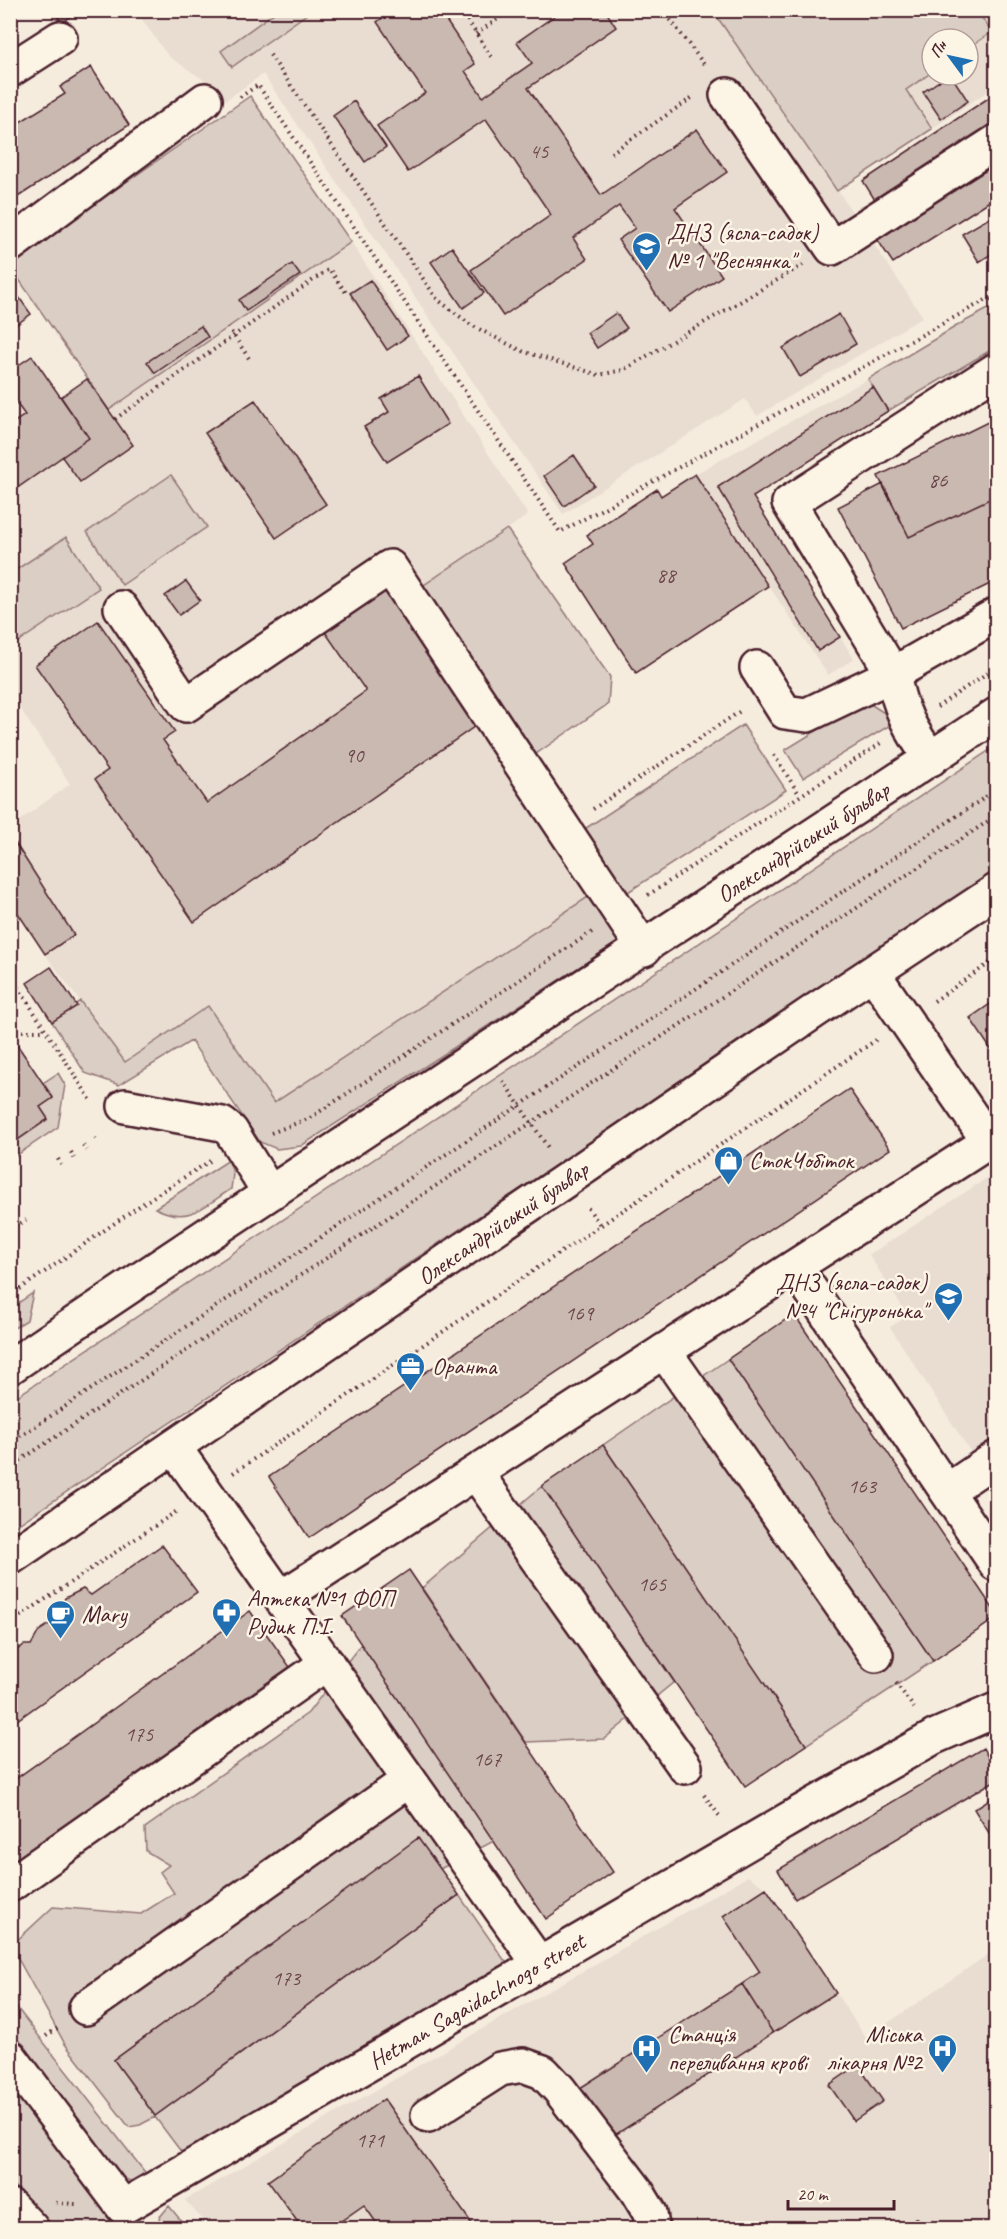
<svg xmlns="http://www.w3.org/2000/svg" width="1007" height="2239" font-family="Caveat,sans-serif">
<rect width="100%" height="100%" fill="#f5ecde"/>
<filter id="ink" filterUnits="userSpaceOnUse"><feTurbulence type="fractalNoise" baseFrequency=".0167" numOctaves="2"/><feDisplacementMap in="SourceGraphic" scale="12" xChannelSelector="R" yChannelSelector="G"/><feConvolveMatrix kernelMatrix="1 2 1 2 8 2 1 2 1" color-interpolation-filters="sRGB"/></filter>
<g filter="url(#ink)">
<path fill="#e8ddd0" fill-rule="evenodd" d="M 136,11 L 996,11 L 996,86 L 838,191 L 923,317 L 757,416 L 745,399 L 563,514 L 263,74 L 223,102 L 210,84 L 168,56 ZM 932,39 L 968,39 L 968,75 L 932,75 Z
M 351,242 L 528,515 L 421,587 L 594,893 L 274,1103 L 208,1006 L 125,1062 L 45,954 L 74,935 L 11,835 L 11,827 L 70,784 L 11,695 L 11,371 L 32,356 L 60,397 L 87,379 L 109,410 Z
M 868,379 L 888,411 L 753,498 L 854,659 L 828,675 L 695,474 Z
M 996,1172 L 996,1476 L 981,1468 L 890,1327 L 908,1316 L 869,1255 Z
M 748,1876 L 766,1888 L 866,2038 L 996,1949 L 996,2228 L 210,2228 L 185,2200 Z"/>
<path fill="#dbcec4" stroke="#927678" stroke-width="1.5" d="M 278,10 L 311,11 L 232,67 L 221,51 Z
M 713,11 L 977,11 L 992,32 L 968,48 L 968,39 L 932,39 L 932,72 L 906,90 L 932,129 L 837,191 Z
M 250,96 L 351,242 L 109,410 L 11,268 L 10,263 Z
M 990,308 L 996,308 L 996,347 L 888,411 L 868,379 L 960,324 Z
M 171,475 L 207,527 L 122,585 L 87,532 Z
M 507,529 L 610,677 L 608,704 L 533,756 L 421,587 Z
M 66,537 L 99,588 L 15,644 L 11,637 L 11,573 Z
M 872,705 L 886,714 L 892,724 L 803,778 L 785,750 L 855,707 Z
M 743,725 L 786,790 L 625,894 L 583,830 Z
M 996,746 L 996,871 L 11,1529 L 10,1401 Z
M 594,893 L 621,938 L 615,944 L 301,1146 L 277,1149 L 260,1142 L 191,1041 L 119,1085 L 85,1073 L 52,1022 L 80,1001 L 125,1062 L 208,1006 L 274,1103 Z
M 58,1073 L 65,1085 L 58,1127 L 11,1159 L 11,1145 L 48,1119 L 40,1107 L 53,1097 L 43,1083 Z
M 229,1160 L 233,1174 L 231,1189 C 203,1207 189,1225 155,1208 Z
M 33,1293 L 27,1320 L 11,1330 L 11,1308 Z
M 728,1359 L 933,1661 L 806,1745 L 603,1445 Z
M 542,1486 L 674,1682 L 604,1739 L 526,1742 L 422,1588 Z
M 361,1644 L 494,1841 L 440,1869 L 418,1839 L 114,2060 L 155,2116 L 459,1895 L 512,1971 L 185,2157 L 155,2117 L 140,2125 L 129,2127 L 65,2044 L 11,1946 L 53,1907 L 141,1914 L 174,1893 L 160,1872 L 169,1865 L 146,1851 L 145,1828 L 308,1713 Z
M 10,1999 L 151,2180 L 140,2185 L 111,2173 L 11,2037 Z
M 10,2079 L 117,2228 L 56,2228 L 11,2183 Z
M 169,2206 L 187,2228 L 162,2228 L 159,2218 Z"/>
<path fill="#cab9b1" stroke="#4a1f2b" stroke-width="1.5" d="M 53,10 L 79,10 L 62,23 Z
M 393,10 L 439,10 L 475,64 L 465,71 L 483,97 L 532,63 L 517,42 L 563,10 L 605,10 L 616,27 L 528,88 L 601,195 L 697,129 L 727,172 L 675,208 L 722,276 L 668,312 L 618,240 L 635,228 L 619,206 L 573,238 L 587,259 L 503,316 L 471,270 L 551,215 L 486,119 L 408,172 L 377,126 L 425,93 L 377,22 Z
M 91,67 L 129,125 L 10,202 L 10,119 L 16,116 L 20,122 L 65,94 L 60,87 Z
M 948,75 L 951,75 L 968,101 L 941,119 L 923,92 Z
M 996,93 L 996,131 L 880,208 L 863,181 Z
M 354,101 L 386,147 L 365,162 L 333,116 Z
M 996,164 L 996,197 L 893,263 L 877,239 Z
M 996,214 L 996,251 L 979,262 L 962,234 Z
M 452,247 L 484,293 L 463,308 L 431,262 Z
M 292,264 L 300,275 L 246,311 L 239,300 Z
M 370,280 L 408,336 L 387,350 L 350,293 Z
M 18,296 L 31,314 L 10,329 L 10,301 Z
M 616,313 L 627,328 L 597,348 L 587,333 Z
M 839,314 L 856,344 L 800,377 L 783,348 Z
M 201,326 L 208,337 L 155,373 L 147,362 Z
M 32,356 L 89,438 L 10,493 L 10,425 L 25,415 L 10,394 L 10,371 Z
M 418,376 L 448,424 L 387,462 L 364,427 L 389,412 L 381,399 Z
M 87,379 L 133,445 L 80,482 L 62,457 L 89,438 L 61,397 Z
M 873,387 L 888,411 L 753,497 L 840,637 L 818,651 L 718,487 Z
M 255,400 L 326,504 L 276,538 L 205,433 Z
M 996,418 L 996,496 L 909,537 L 878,476 Z
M 574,455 L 594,485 L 564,506 L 544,476 Z
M 695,474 L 768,586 L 636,673 L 565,563 L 593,544 L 587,535 L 657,489 L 661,496 Z
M 883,484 L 909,537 L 996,496 L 996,581 L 901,628 L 838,507 Z
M 186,581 L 200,600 L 179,615 L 165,596 Z
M 386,585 L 481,722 L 194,922 L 95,779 L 108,770 L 35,665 L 98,621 L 175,732 L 163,740 L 207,803 L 366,691 L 323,629 Z
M 10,835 L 74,935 L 45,954 L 10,901 Z
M 51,967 L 77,1006 L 52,1022 L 27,983 Z
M 996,1000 L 996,1057 L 970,1018 Z
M 12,1037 L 53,1098 L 40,1107 L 48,1119 L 10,1145 Z
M 849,1089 L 890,1149 L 309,1538 L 269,1477 Z
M 794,1314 L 996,1613 L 996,1618 L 933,1661 L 728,1359 Z
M 603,1445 L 806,1745 L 745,1786 L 542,1486 Z
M 162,1545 L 197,1592 L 10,1725 L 10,1655 L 24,1645 L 31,1645 L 39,1631 L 54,1621 L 65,1598 L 83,1589 L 91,1595 Z
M 409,1570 L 613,1872 L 546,1919 L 342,1616 Z
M 250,1611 L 290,1667 L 10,1868 L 10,1783 Z
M 983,1748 L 996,1772 L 996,1780 L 795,1899 L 778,1870 Z
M 996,1795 L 996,1844 L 974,1809 Z
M 418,1838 L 459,1895 L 155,2116 L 114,2060 Z
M 766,1888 L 836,1993 L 773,2033 L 742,1984 L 760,1972 L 723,1916 Z
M 742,1984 L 773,2033 L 612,2137 L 580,2088 Z
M 858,2065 L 883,2101 L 854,2121 L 829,2085 Z
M 384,2099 L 441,2180 L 475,2228 L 380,2228 L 364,2205 L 331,2228 L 302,2228 L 268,2181 Z
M 915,2218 L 933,2228 L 909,2228 Z"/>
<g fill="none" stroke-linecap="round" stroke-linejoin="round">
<defs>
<g id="minor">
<path d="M 10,70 L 60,38"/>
<path d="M 727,95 L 832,248 L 996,142"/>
<path d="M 10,245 L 205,100"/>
<path d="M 121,608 L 186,705 L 390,567 L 644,949"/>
<path d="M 757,668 L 785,712 L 807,715 L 893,674 L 996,615"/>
<path d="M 931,759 C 910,729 900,711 893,674 L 789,503 L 996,370"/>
<path d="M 873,973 L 989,1142"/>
<path d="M 125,1106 L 222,1124 L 231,1131 L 269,1192"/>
<path d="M 795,1267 L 996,1564"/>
<path d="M 664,1351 L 876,1655"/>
<path d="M 174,1447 L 540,1965"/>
<path d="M 476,1473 L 685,1767"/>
<path d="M 947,1491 L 996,1458"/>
<path d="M 281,1598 L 996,1137"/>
<path d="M 10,1885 L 327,1663"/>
<path d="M 86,2008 L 409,1780"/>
<path id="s1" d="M 10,2057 L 123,2207 L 796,1815 L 934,1737 L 996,1710"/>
<path d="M 428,2115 L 500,2069 L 523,2065 L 543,2072 L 559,2089 L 636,2190 L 650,2213 L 652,2228"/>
<path d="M 10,2206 L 31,2228"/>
</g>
<g id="major">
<path id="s2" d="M 10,1367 C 336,1146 668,932 996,715"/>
<path id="s3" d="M 10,1558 L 816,1010 L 996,891"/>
</g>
</defs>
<use href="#minor" stroke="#4a1f2b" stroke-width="38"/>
<use href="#major" stroke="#4a1f2b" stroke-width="38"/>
<path stroke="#4a1f2b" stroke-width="4" stroke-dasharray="1.5 4.5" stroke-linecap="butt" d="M 461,10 L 492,58
M 663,10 L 706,67
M 476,34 L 511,10
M 270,55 L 437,299 L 471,325 L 522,351 L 599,375 L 623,370 L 803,265
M 240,97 L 258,85 L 560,532 L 986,300 L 996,299
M 611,153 L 693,97
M 228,327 L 250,360
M 115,419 L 329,269 L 347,294
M 937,707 L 996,667
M 774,755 L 799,794
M 593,809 L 742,710
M 648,895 L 881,743
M 10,971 L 14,981 L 92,1102
M 934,1001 L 996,959
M 10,1031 L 44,1031
M 503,1081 L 549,1149
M 271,1133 L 310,1118 L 592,932
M 95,1138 L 98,1143
M 83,1145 L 87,1150
M 71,1152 L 74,1158
M 58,1159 L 61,1165
M 588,1208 L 601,1226
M 15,1226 L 26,1220
M 10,1296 L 145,1202 L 210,1161
M 10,1443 L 996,790
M 10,1467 L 996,816
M 233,1473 L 876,1040
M 10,1623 L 177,1511
M 896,1683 L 914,1708
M 704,1795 L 721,1818
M 46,2036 L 59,2027
M 56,2203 L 76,2204"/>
<use href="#minor" stroke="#fcf5e5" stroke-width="33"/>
<use href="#major" stroke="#fcf5e5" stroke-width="33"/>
</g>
</g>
<defs>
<symbol id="school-pin" viewBox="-11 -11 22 30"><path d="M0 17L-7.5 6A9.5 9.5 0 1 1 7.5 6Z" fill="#1f6fb2" stroke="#fcf5e5"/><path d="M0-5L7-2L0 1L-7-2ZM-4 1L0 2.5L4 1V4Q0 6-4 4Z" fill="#fff"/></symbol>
<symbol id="shop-pin" viewBox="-11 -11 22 30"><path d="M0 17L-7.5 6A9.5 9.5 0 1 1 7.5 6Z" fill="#1f6fb2" stroke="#fcf5e5"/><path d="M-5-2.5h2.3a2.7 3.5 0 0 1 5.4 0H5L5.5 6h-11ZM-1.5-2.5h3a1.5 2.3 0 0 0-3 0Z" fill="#fff"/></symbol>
<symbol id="office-pin" viewBox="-11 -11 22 30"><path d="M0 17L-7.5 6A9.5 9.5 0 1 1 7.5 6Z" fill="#1f6fb2" stroke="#fcf5e5"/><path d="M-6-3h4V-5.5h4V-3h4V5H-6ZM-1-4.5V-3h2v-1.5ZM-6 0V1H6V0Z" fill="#fff"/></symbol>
<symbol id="pharmacy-pin" viewBox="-11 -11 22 30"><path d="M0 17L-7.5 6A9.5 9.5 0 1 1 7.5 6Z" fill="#1f6fb2" stroke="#fcf5e5"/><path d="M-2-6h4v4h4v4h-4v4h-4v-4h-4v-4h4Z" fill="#fff"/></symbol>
<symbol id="cafe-pin" viewBox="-11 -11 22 30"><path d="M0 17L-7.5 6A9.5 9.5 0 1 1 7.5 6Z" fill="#1f6fb2" stroke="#fcf5e5"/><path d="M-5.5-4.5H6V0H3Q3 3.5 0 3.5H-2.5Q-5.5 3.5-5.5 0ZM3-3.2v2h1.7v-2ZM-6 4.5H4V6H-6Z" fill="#fff"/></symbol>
<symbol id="hospital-pin" viewBox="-11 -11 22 30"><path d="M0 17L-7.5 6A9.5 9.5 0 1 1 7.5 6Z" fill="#1f6fb2" stroke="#fcf5e5"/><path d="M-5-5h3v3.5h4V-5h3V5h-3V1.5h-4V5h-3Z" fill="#fff"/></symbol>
</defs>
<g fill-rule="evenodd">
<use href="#school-pin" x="630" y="230" width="33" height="45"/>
<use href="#shop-pin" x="712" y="1144" width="33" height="45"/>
<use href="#school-pin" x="932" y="1280" width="33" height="45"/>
<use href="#office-pin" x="394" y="1350" width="33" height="45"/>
<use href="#pharmacy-pin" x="210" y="1596" width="33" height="45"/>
<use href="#cafe-pin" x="44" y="1598" width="33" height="45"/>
<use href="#hospital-pin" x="630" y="2032" width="33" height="45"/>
<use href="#hospital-pin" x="926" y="2032" width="33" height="45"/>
</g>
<g text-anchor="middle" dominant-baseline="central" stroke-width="5" stroke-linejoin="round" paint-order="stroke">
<g font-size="21" fill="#6a464c">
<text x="539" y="151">45</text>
<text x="938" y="480">86</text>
<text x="666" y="575">88</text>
<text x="354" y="755">90</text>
<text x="579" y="1313">169</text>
<text x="862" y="1486">163</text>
<text x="652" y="1584">165</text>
<text x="139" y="1734">175</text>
<text x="487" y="1759">167</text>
<text x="286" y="1978">173</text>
<text x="370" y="2140">171</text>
</g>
<g font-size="24" fill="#4a1f2b" stroke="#fcf5e5" text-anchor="start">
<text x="667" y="232">ДНЗ (ясла-садок)<tspan x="667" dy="28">№ 1 "Веснянка"</tspan></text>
<text x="749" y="1160">СтокЧобіток</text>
<text x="927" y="1282" text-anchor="end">ДНЗ (ясла-садок)<tspan x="927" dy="28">№4 "Снігуронька"</tspan></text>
<text x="432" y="1366">Оранта</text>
<text x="247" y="1598">Аптека №1 ФОП<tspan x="247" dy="28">Рудик П.І.</tspan></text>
<text x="82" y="1614">Mary</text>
<text x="668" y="2034">Станція<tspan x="668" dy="28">переливання крові</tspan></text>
<text x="922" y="2034" text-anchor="end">Міська<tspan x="922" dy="28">лікарня №2</tspan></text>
</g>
<g font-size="24" fill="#4a1f2b" stroke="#fcf5e5">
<text stroke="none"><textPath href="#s2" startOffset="951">Олександрійський бульвар</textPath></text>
<text stroke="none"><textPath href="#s3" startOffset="596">Олександрійський бульвар</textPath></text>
<text stroke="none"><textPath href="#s1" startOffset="597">Hetman Sagaidachnogo street</textPath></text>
</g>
</g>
<rect width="1007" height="2239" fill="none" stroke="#fcf5e5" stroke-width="36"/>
<rect x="18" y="18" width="971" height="2203" fill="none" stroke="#4a1f2b" stroke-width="2" filter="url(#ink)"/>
<g transform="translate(950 57) rotate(303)"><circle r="28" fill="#fcf5e5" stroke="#b59f9b" stroke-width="1.5"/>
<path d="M0-4.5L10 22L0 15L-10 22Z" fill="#1f6fb2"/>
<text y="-9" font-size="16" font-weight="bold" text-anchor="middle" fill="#4a1f2b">Пн</text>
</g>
<path d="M788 2200v9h106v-9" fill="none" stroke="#4a1f2b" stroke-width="3"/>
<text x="797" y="2200" font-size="18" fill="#4a1f2b" stroke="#fcf5e5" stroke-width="4.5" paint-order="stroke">20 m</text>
</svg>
